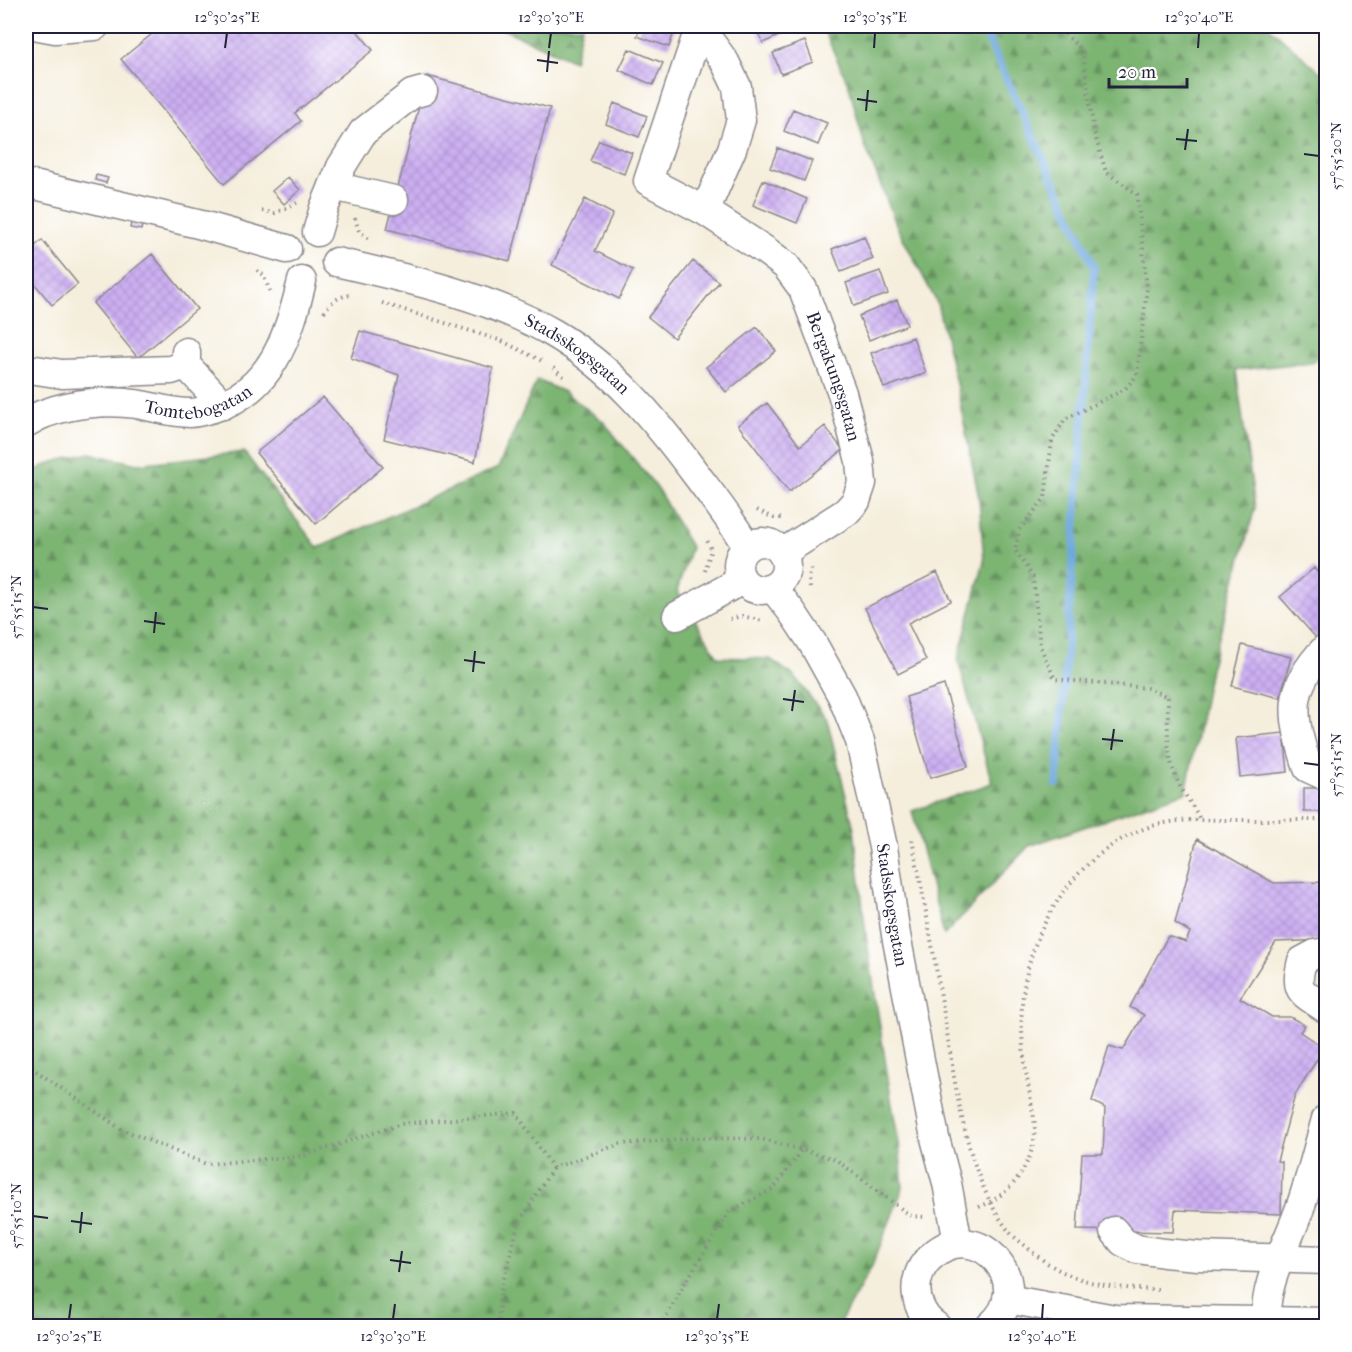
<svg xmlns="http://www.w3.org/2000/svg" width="1352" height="1352" font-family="'IM FELL French Canon',serif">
<defs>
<pattern id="forest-firs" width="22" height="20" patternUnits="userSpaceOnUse" patternTransform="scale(1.5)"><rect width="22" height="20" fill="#7cb472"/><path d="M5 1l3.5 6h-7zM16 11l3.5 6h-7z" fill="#65925f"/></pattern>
<pattern id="building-cross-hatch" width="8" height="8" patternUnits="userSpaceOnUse" patternTransform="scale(1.5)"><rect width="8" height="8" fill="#ccaff2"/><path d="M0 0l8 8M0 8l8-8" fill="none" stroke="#af96d0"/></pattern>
</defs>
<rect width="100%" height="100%" fill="#fff"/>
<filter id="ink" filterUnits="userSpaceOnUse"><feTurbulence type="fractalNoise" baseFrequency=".0167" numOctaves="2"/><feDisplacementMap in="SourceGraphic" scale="12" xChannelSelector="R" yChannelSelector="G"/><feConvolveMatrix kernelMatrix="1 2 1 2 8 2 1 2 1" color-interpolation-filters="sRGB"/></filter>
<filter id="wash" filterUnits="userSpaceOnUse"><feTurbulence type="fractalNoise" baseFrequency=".008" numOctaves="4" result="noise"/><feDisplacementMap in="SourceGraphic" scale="24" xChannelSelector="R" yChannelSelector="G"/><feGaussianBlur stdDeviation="1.35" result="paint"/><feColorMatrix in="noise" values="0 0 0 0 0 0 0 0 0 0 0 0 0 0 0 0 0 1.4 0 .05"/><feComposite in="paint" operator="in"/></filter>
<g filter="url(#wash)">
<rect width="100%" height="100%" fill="#f5eedc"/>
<path fill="url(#forest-firs)" stroke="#4f6b56" stroke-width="1.5" d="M 496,26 L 582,26 L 574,61 Z
M 822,26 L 1268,26 L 1326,77 L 1326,348 L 1312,362 L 1236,370 L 1255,508 L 1210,669 L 1186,792 L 1029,846 L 944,935 L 912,811 L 992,783 L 958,660 L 984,561 L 979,498 L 957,388 L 937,303 L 898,229 L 864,143 L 849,86 Z
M 537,380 L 564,392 L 603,421 L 657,488 L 691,547 L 677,591 L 718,657 L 770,659 L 794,676 L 827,719 L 854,829 L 866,935 L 892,1105 L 899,1142 L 903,1188 L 872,1266 L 838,1326 L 26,1326 L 26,475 L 50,463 L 90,453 L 137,464 L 244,452 L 318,548 L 498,468 Z"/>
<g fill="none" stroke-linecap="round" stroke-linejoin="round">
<path stroke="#6da7dd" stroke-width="8" d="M 982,26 L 1094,267 L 1057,784"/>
</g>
<g id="blocks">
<path fill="url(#building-cross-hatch)" d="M 162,26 L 353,26 L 373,50 L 295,113 L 301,121 L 224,184 L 121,59 Z
M 641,26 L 676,26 L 669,47 L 637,36 Z
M 755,26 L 793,26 L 794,29 L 763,43 Z
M 805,41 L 813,62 L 781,74 L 773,53 Z
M 629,49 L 663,63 L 653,85 L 619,70 Z
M 427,76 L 550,108 L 510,261 L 387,229 Z
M 614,103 L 647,116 L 639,137 L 606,124 Z
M 793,109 L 827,123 L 818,145 L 784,131 Z
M 599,140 L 632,153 L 624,174 L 590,161 Z
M 778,148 L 812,161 L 804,181 L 770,168 Z
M 96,175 L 108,178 L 106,183 L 95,180 Z
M 288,177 L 300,190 L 284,204 L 272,191 Z
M 763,180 L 807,199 L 797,223 L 753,205 Z
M 585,199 L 613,214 L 595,251 L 633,270 L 619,299 L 552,265 Z
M 131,223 L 142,225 L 141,230 L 130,228 Z
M 864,236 L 873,259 L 841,272 L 832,249 Z
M 42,240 L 78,284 L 52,305 L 26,273 L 26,254 Z
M 152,254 L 197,309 L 138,358 L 93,303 Z
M 693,261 L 719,282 L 674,338 L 648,317 Z
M 880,271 L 888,294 L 854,306 L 846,283 Z
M 897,300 L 907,325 L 869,340 L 859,316 Z
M 757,327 L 776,351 L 726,392 L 706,367 Z
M 360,331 L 493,368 L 475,462 L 384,439 L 399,375 L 351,358 Z
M 913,337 L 926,373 L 884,388 L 871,353 Z
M 323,397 L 383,467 L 316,524 L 256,453 Z
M 767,403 L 800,446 L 825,426 L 843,450 L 789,492 L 738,425 Z
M 1314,568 L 1326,583 L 1326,631 L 1317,639 L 1280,597 Z
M 937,572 L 951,601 L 908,623 L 926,660 L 898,674 L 865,608 Z
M 1242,645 L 1291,657 L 1280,698 L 1232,686 Z
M 944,685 L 968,767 L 930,778 L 906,697 Z
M 1284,733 L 1288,772 L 1240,777 L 1236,738 Z
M 1320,740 L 1326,740 L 1326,759 L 1320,759 Z
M 1304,788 L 1326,788 L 1326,812 L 1304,812 Z
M 1197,839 L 1274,883 L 1326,882 L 1326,940 L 1276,942 L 1240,998 L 1272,1017 L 1290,1017 L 1305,1025 L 1300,1032 L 1324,1048 L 1295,1095 L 1277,1161 L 1282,1162 L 1281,1214 L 1175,1210 L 1173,1232 L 1077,1230 L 1082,1154 L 1103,1154 L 1105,1108 L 1092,1101 L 1109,1046 L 1123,1050 L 1144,1015 L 1130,1007 L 1168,936 L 1186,942 L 1190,932 L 1175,923 Z"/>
</g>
</g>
<g filter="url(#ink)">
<use href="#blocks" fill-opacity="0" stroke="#8c888c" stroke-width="1.5"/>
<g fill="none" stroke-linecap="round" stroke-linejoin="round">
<defs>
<g id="minor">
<path d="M 39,26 L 55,29 L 95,26"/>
<path d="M 26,183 L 202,225 L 287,249"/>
<path d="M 333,186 L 394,200"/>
<path id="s1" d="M 705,211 L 648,181 L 696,38 L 709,40 L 725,62 L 737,87 L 741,120 L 732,149 L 705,211 L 766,251 L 786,266 L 803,289 L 842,393 L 860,461 L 862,483 L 856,501 L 846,512 L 782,553"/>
<path d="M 317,232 L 324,208 L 341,167 L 363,132 L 412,94 L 423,91"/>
<path id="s2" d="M 336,262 C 406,278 491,297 553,333 C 613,368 654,418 695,473 C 713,497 732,521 747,547"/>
<path d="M 186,352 L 186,365 L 223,405"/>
<path d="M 36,370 L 62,374 L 171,370 L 186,365"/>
<path id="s3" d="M 26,423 C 32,420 39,415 46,413 C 74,403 107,400 136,404 C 154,407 172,413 190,413 C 198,413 206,410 213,408 C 272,391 289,335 302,281"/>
<circle cx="762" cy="566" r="24"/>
<path id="s4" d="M 773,588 L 792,612 L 812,642 L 842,696 L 860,741 L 883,847 L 896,935 L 935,1138 L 947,1183 L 958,1243"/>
<path d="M 677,616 L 742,580"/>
<path d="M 1326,648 C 1285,689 1292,717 1308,768 L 1321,774 L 1326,774"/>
<path d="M 1326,952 L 1315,954 L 1302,961 C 1294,993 1301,991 1326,1009"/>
<path d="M 1114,1231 L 1123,1242 L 1137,1249 L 1164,1253 L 1198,1256 L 1326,1260"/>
<path d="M 1007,1299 L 1115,1319 L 1326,1322"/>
<path d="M 936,1326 C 922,1317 914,1299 917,1282 C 919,1271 924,1262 933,1255 C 978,1215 1039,1286 990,1326"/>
<path d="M 1266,1326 C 1263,1286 1283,1253 1297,1216 C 1309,1185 1317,1151 1326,1119"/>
</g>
</defs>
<use href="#minor" stroke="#8c888c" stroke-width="31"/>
<path stroke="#8c888c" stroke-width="4" stroke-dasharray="1.5 4.5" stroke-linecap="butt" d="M 1056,26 L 1082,50 L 1094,132 L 1106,172 L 1137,194 L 1147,288 L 1137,375 L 1125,389 L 1065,419 L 1052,440 L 1045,498 L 1019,530 L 1015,550 L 1033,577 L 1040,646 L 1055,679 L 1147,688 L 1168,697 C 1168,727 1165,755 1178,782 C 1184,795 1194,806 1200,820
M 262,211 L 275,213 L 297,203
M 355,218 L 359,231 L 370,240
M 257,270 L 263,275 L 270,291
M 382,303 L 502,341 L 544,362
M 324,312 C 331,301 339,296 352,295
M 553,368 L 566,378
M 757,510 L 774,518 L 784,518
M 705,571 L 711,549 L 706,538
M 810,588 L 809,578 L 812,566
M 730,619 L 742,616 L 763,621
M 912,840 C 924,898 934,956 944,1014 C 955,1081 965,1175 1008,1230 C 1013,1237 1021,1242 1028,1248 C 1066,1283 1108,1288 1158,1290
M 26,1064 L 121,1129 L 206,1164 L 303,1156 L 401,1124 L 516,1113 L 553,1168 L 620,1144 L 696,1138 L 761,1139 L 835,1159 L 911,1216 L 926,1217
M 979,1207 C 1009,1195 1028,1172 1034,1140 C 1037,1126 1032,1109 1030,1095 C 1026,1074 1023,1053 1022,1032 C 1016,950 1066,857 1146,828 C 1174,818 1205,820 1236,820 C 1266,820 1296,820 1326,820
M 498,1326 L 500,1294 L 518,1224 L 553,1168
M 661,1326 L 682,1288 L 729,1212 L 773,1189 L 802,1150"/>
<use href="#minor" stroke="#fff" stroke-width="28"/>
</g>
</g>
<path fill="none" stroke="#22223b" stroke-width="2" d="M 225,48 L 227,33M 549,48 L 551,33M 874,48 L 875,33M 1198,48 L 1199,33M 537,60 L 558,63M 547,72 L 549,51M 857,99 L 877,102M 866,111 L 868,90M 1176,139 L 1197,141M 1185,150 L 1188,129M 1304,154 L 1319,156M 33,607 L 48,609M 144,621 L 165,624M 154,633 L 156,612M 464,660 L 485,663M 473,672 L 475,651M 783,699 L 804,702M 792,711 L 795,690M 1102,739 L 1123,741M 1111,750 L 1114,729M 1304,763 L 1319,765M 33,1216 L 48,1218M 71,1221 L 92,1224M 80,1233 L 82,1212M 390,1260 L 411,1263M 399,1272 L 402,1251M 69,1319 L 71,1304M 393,1319 L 395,1304M 717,1319 L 719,1304M 1042,1319 L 1043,1304"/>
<g text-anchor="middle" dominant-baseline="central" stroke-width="5" stroke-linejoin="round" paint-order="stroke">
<g font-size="18" fill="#22223b" stroke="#fff">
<text stroke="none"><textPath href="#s2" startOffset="261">Stadsskogsgatan</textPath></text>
<text stroke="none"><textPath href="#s1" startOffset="634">Bergakungsgatan</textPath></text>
<text stroke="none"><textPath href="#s3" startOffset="178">Tomtebogatan</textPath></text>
<text stroke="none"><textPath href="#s4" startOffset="344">Stadsskogsgatan</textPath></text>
</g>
</g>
<rect width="1352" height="1352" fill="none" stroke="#fff" stroke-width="66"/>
<path d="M1109 78v9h78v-9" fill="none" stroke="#22223b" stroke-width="3"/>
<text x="1118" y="78" font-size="18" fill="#22223b" stroke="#ffffff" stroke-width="4.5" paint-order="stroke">20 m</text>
<rect x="33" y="33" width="1286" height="1286" fill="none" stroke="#22223b" stroke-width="2"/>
<g font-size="15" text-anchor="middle" fill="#22223b">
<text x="227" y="22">12°30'25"E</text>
<text x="551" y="22">12°30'30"E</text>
<text x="875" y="22">12°30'35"E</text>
<text x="1199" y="22">12°30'40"E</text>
<text transform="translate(1336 156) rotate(-90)" y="5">57°55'20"N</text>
<text transform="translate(16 607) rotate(-90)" y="5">57°55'15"N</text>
<text transform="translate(1336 765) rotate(-90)" y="5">57°55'15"N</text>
<text transform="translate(16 1216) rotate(-90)" y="5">57°55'10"N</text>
<text x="69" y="1341">12°30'25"E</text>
<text x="393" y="1341">12°30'30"E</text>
<text x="717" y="1341">12°30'35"E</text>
<text x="1042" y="1341">12°30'40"E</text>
</g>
</svg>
